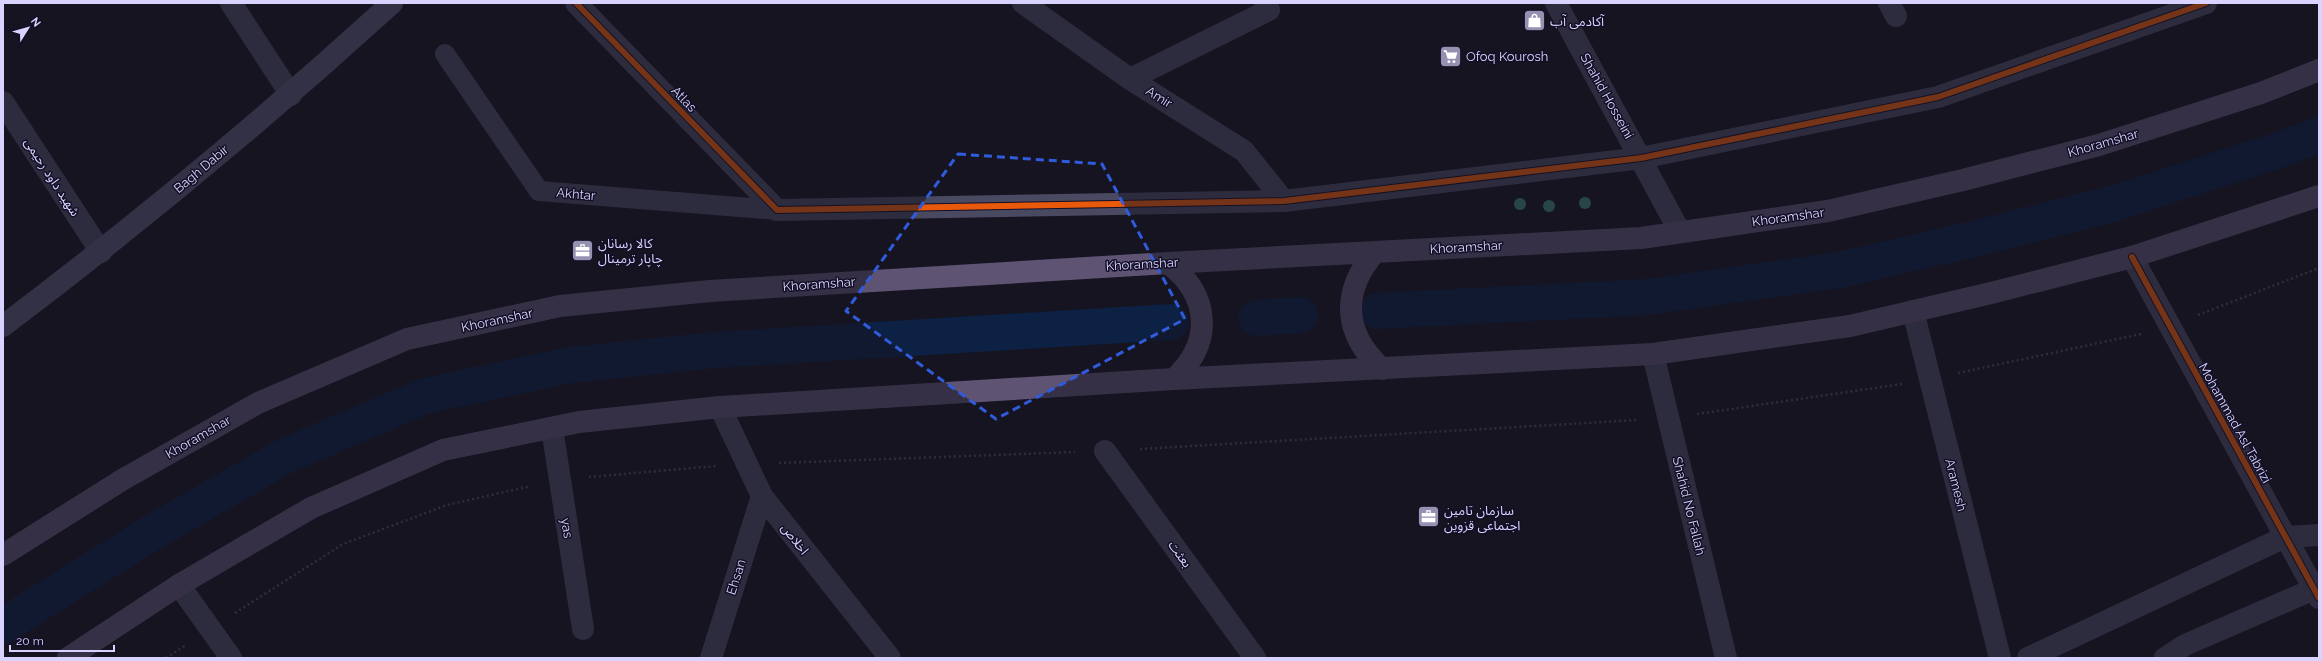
<svg xmlns="http://www.w3.org/2000/svg" width="2322" height="661" font-family="Raleway,'Noto Sans Arabic',sans-serif">
<rect width="100%" height="100%" fill="#161421"/>
<g fill="none" stroke-linecap="round" stroke-linejoin="round">
<path stroke="#0d2144" stroke-width="36" d="M 1378,311 L 1647,297 L 1839,270 L 1978,238 L 2116,203 L 2282,149 L 2319,135
M 1257,318 L 1300,315
M 3,626 L 153,532 L 285,456 L 425,396 L 570,365 L 715,350 L 1171,322"/>
<path stroke="#44505f" stroke-width="2.5" stroke-dasharray="2 3" stroke-linecap="butt" d="M 2198,315 L 2319,268
M 1958,373 L 2141,334
M 1697,414 L 1902,384
M 1140,449 L 1638,420
M 779,463 L 1075,452
M 589,477 L 716,466
M 235,613 L 343,544 L 447,505 L 531,486
M 166,658 L 186,645"/>
<path stroke="#4a4962" stroke-width="20" d="M 445,54 L 539,191 L 777,210"/>
<path stroke="#4a4962" stroke-width="22" d="M 231,3 L 291,95
M 576,3 L 777,210 L 1284,201 L 1641,158 L 1938,97 L 2206,3
M 1023,3 L 1130,79 L 1244,151 L 1284,201
M 1556,3 L 1680,232
M 1889,3 L 1896,16
M 1130,79 L 1269,10 L 1265,3
M 3,102 L 101,252
M 1913,311 L 2000,658
M 1653,354 L 1726,658
M 720,407 L 762,496 L 890,658
M 552,428 L 583,629
M 1105,451 L 1255,658
M 179,585 L 231,658
M 711,658 L 762,496
M 2028,658 L 2285,537
M 2165,658 L 2185,645 L 2314,589"/>
<path stroke="#4a4962" stroke-width="22" d="M 2132,257 L 2319,598
M 2285,537 L 2319,535"/>
<path stroke="#575674" stroke-width="22" d="M 3,326 C 138,224 267,117 392,3"/>
<path stroke="#5e5373" stroke-width="22" d="M 1375,252 C 1341,292 1343,333 1382,369
M 1168,263 C 1210,295 1214,342 1174,379
M 3,555 L 122,480 L 258,403 L 407,339 L 560,306 L 710,291 L 1168,263 L 1641,238 L 1828,211 L 1963,180 L 2099,145 L 2261,93 L 2319,70
M 68,658 L 179,585 L 311,508 L 443,450 L 579,422 L 720,407 L 1174,379 L 1653,354 L 1850,326 L 1991,293 L 2132,257 L 2319,196"/>
<defs>
<path id="cycleway" d="M 576,3 L 777,210 L 1284,201 L 1641,158 L 1938,97 L 2206,3
M 2132,257 L 2319,598"/>
</defs>
<use href="#cycleway" stroke="#130f26" stroke-width="8"/>
<use href="#cycleway" stroke="#e8590c" stroke-width="6"/>
</g>
<g fill="#3e8478">
<circle cx="1585" cy="203" r="6"/>
<circle cx="1520" cy="204" r="6"/>
<circle cx="1549" cy="206" r="6"/>
</g>
<path d="M0 0H2322V661H0ZM 958,154 L 1102,164 L 1185,319 L 996,419 L 846,311 Z" fill="#161421" fill-opacity=".55" fill-rule="evenodd"/>
<path fill="none" stroke="#305bdc" stroke-width="3" stroke-dasharray="8 5" stroke-linejoin="round" d="M 958,154 L 1102,164 L 1185,319 L 996,419 L 846,311 Z"/>
<defs>
<symbol id="shop-square" viewBox="-11 -11 22 22"><rect x="-9" y="-9" width="18" height="18" rx="4" fill="#9591b1" stroke="#130f26"/><path d="M-5-2.5h2.3a2.7 3.5 0 0 1 5.4 0H5L5.5 6h-11ZM-1.5-2.5h3a1.5 2.3 0 0 0-3 0Z" fill="#fff"/></symbol>
<symbol id="supermarket-square" viewBox="-11 -11 22 22"><rect x="-9" y="-9" width="18" height="18" rx="4" fill="#9591b1" stroke="#130f26"/><path d="M-6-5.5h2.5l.6 2H6L4.5 2H-2.5L-4.4-4H-6ZM-1.5 3.2a1.3 1.3 0 1 0 .1 0ZM3 3.2a1.3 1.3 0 1 0 .1 0Z" fill="#fff"/></symbol>
<symbol id="office-square" viewBox="-11 -11 22 22"><rect x="-9" y="-9" width="18" height="18" rx="4" fill="#9591b1" stroke="#130f26"/><path d="M-6-3h4V-5.5h4V-3h4V5H-6ZM-1-4.5V-3h2v-1.5ZM-6 0V1H6V0Z" fill="#fff"/></symbol>
</defs>
<g fill-rule="evenodd">
<use href="#shop-square" x="1522" y="8" width="25" height="25"/>
<use href="#supermarket-square" x="1438" y="44" width="25" height="25"/>
<use href="#office-square" x="570" y="238" width="25" height="25"/>
<use href="#office-square" x="1416" y="504" width="25" height="25"/>
</g>
<g text-anchor="middle" dominant-baseline="central" stroke-width="3" stroke-linejoin="round" paint-order="stroke">
<g font-size="13" fill="#d9d4ff" stroke="#130f26" text-anchor="start">
<text x="1550" y="21">آکادمی آب</text>
<text x="1466" y="56">Ofoq Kourosh</text>
<text x="598" y="243">کالا رسانان<tspan x="598" dy="15">چاپار ترمینال</tspan></text>
<text x="1444" y="510">سازمان تامین<tspan x="1444" dy="15">اجتماعی قزوین</tspan></text>
</g>
<g font-size="13" fill="#d9d4ff" stroke="#130f26">
<text transform="translate(1607 96) rotate(61)">Shahid Hosseini</text>
<text transform="translate(1159 97) rotate(32)">Amir</text>
<text transform="translate(684 99) rotate(46)">Atlas</text>
<text transform="translate(2103 143) rotate(-16)">Khoramshar</text>
<text transform="translate(201 169) rotate(-40)">Bagh Dabir</text>
<text transform="translate(52 177) rotate(57)">شهید داود رحیمی</text>
<text transform="translate(576 194) rotate(5)">Akhtar</text>
<text transform="translate(1788 217) rotate(-8)">Khoramshar</text>
<text transform="translate(1466 247) rotate(-3)">Khoramshar</text>
<text transform="translate(1142 264) rotate(-3)">Khoramshar</text>
<text transform="translate(819 284) rotate(-4)">Khoramshar</text>
<text transform="translate(497 320) rotate(-12)">Khoramshar</text>
<text transform="translate(2235 423) rotate(61)">Mohammad Asl Tabrizi</text>
<text transform="translate(198 437) rotate(-30)">Khoramshar</text>
<text transform="translate(1956 485) rotate(76)">Aramesh</text>
<text transform="translate(1689 506) rotate(76)">Shahid No Fallah</text>
<text transform="translate(567 528) rotate(81)">yas</text>
<text transform="translate(795 539) rotate(52)">اخلاص</text>
<text transform="translate(1180 554) rotate(54)">بعثت</text>
<text transform="translate(736 577) rotate(-72)">Ehsan</text>
</g>
</g>
<rect width="2322" height="661" fill="none" stroke="#d9d4ff" stroke-width="8"/>
<g transform="translate(28 28) rotate(53)" stroke="#130f26" stroke-width="3" paint-order="stroke">
<path d="M0-3L7 15L0 10L-7 15Z" fill="#d9d4ff"/>
<text y="-6" font-size="11" font-weight="bold" text-anchor="middle" fill="#d9d4ff">N</text>
</g>
<path d="M10 645v6h104v-6" fill="none" stroke="#d9d4ff" stroke-width="2"/>
<text x="16" y="645" font-size="12" fill="#d9d4ff" stroke="#130f26" stroke-width="3" paint-order="stroke">20 m</text>
</svg>
